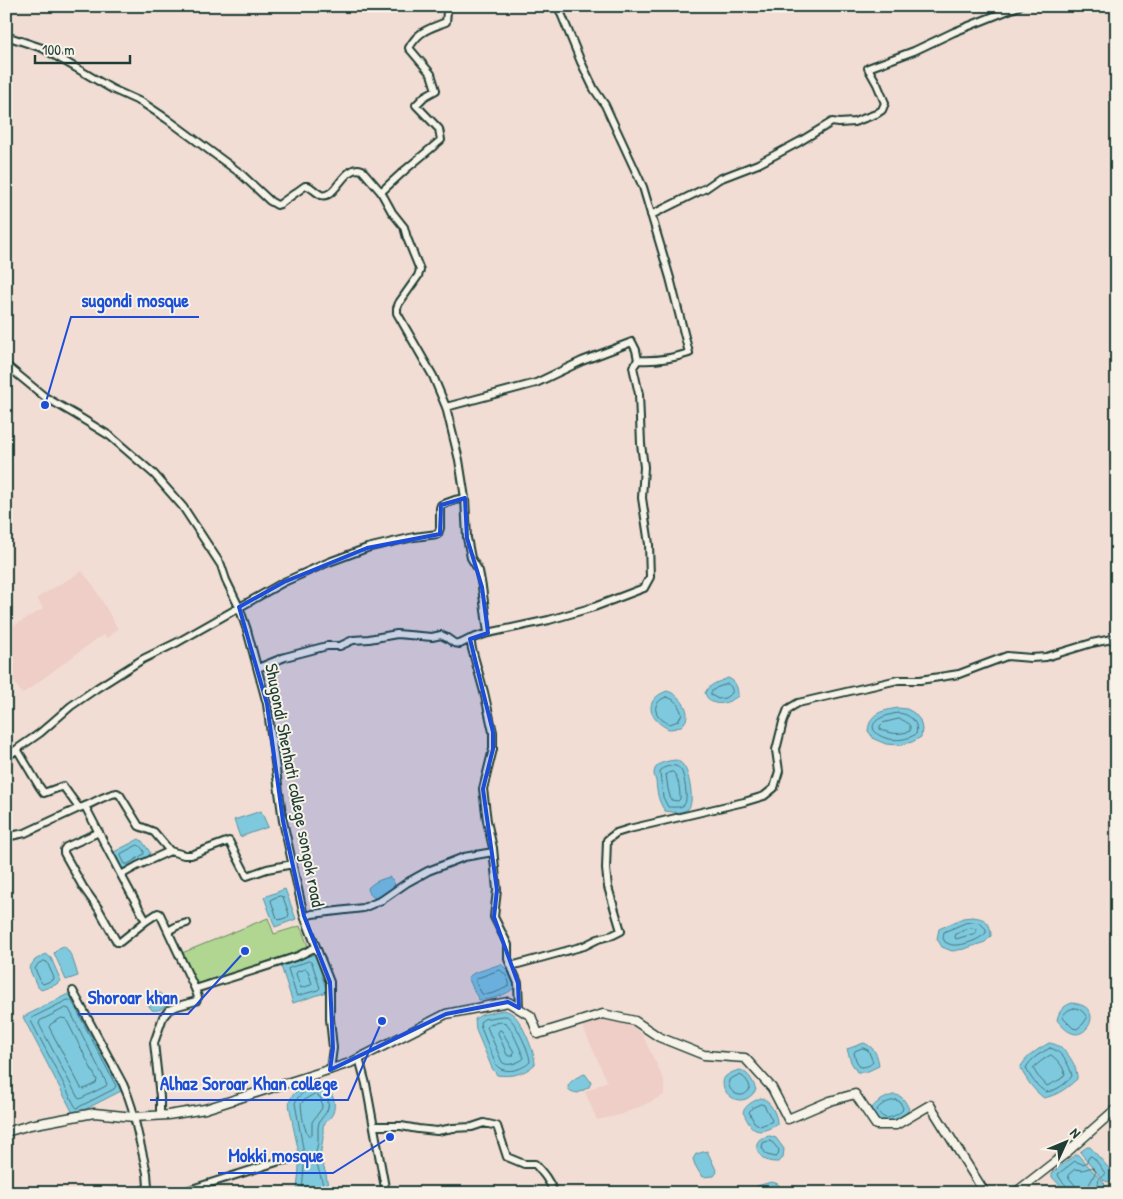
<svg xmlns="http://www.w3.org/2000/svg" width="1123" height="1199" font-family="'Patrick Hand',sans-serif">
<rect width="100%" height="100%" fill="#f2ddd4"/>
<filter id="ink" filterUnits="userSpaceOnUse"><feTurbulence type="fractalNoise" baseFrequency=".02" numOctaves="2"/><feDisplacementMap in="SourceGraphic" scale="10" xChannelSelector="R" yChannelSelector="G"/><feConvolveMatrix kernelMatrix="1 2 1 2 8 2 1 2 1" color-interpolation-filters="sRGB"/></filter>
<g filter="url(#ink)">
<path fill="#eecec6" d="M 82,571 L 93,585 L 118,629 L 107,638 L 104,635 L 98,638 L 22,694 L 6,670 L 6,630 L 43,609 L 37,598 Z
M 597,1019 L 618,1020 L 631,1025 L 642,1034 L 664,1080 L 664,1095 L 646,1104 L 620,1115 L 597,1120 L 585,1092 L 607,1081 L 582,1025 Z"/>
<path fill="#b1d691" stroke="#688a62" d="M 268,918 L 274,934 L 300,926 L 309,948 L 196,984 L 182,953 Z"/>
<path fill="#7fc9df" stroke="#59919b" d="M 728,678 C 736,681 738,688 738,696 C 727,704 711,709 705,693 C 709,684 719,682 728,678 Z
M 667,691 C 680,694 696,715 681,726 C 677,728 673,729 669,729 C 649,720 642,700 667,691 Z
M 898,708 L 907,709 L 914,713 L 920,720 L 922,729 L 921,737 L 912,742 L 900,745 L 886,744 L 874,739 L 868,731 C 870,712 882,711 898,708 Z
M 676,760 C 680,762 683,764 685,768 C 689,775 695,803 688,809 C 682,814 672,812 665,811 C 658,801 657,792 656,781 C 655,778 654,776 654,773 C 655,762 668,761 676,760 Z
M 261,811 L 268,827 L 240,837 L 234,820 Z
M 139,839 L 142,841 L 150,852 L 149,857 L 123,871 L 114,852 Z
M 389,877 L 393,880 L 396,888 L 381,899 C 373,898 369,896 368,888 C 373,882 382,879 389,877 Z
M 285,889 L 296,919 L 275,927 L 264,897 Z
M 972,917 C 985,918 991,922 991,936 L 985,942 L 964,949 L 952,951 L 942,947 L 937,939 L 939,929 L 963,918 Z
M 64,946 C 72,953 75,966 78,976 L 66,980 L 54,953 L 59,948 Z
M 46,954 L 51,958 L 61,981 L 55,985 L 41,990 L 37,986 L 29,968 L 35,960 Z
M 315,954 L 327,992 L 293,1003 L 281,966 Z
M 501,964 L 509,972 L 516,986 C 508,995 491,1000 479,1000 L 475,993 L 468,977 L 474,973 Z
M 157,991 L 164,997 L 167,1005 C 162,1009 158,1011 152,1010 L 146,1002 L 150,995 Z
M 72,992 L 123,1090 L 74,1115 L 23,1017 Z
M 1072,1003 C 1106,1006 1087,1040 1072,1033 C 1066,1031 1061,1025 1057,1020 C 1059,1011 1063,1006 1072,1003 Z
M 503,1010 C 506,1011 509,1011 511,1013 C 521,1018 535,1053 535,1064 C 525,1074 511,1077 497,1075 L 492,1068 L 476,1030 L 475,1019 L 481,1015 Z
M 864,1043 C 874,1047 878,1055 879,1066 L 866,1072 L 857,1072 L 851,1062 L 847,1049 Z
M 1049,1043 C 1064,1044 1078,1065 1077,1079 C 1067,1088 1058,1095 1044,1098 C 1033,1090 1027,1080 1020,1068 C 1027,1055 1037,1050 1049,1043 Z
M 740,1070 C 749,1073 753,1081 756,1090 C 740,1114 716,1089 725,1077 C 729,1073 735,1071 740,1070 Z
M 585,1074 L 591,1082 L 589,1087 L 578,1093 C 557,1090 574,1077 585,1074 Z
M 315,1083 C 329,1085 338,1099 333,1113 C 331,1118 326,1121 323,1126 L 323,1138 L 320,1157 L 326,1174 L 329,1193 L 297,1193 C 297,1184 299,1175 299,1165 C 300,1149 294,1135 292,1119 C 291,1113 288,1106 290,1100 C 294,1090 306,1085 315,1083 Z
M 893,1095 C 902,1094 905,1101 909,1109 C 904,1118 888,1129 877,1120 C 874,1117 872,1112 871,1109 C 877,1101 884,1098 893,1095 Z
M 761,1098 C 770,1100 778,1116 777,1125 C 756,1135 753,1133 743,1112 C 746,1105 753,1101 761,1098 Z
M 770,1136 L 776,1138 L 784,1149 L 783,1158 L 778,1162 C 774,1162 770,1162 766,1160 C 758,1156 752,1143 762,1138 C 764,1137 769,1136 770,1136 Z
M 1087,1147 L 1090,1147 L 1114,1174 L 1113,1178 L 1108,1182 L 1103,1180 L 1080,1152 Z
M 707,1151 L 717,1172 L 714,1176 L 702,1177 L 695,1165 L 693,1159 L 696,1154 Z
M 1077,1154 L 1105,1184 L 1096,1193 L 1067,1193 L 1052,1177 L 1052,1173 L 1067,1161 Z
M 771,1182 C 779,1183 781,1186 783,1193 L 751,1193 L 751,1190 L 757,1186 Z"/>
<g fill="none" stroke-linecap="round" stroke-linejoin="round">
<path stroke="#457578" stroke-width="1" d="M 728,684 C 731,686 733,690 732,693 L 725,698 L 718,699 L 711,695 L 711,692 L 716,688 Z
M 666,697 C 675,698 679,706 682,714 L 678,721 L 670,724 C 656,719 648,704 666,697 Z
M 898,713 C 910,714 919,722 916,734 C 889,752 845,722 898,713 Z
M 899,719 C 904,720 907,722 910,726 L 910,731 C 900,735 889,734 880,729 L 880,726 L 883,723 Z
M 670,766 C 674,765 678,766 681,770 C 684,774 689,801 684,805 C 681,808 672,807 668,807 L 663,797 L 660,773 C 661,768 665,767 670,766 Z
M 673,772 C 679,778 680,790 680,799 L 678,801 L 671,800 L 668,789 L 666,774 L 668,773 Z
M 138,845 C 141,846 145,851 144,854 L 128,864 L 125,864 L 121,856 L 121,854 Z
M 280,896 L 283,897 L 289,914 L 288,917 L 279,920 L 277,918 L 271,901 L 272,899 Z
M 972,922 L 980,923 L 986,929 L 986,933 C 979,940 963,946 953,945 C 951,945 947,943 945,942 L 943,938 L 944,932 L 965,923 Z
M 972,928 L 976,929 L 976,933 L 956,939 L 955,937 L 956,934 L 967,929 Z
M 44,961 L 47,962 L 54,978 L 53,980 L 43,984 L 41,982 L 35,969 L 38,964 Z
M 309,961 L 312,963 L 320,988 L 318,990 L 297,996 L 296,994 L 288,969 Z
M 306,969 L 308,971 L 312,984 L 311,985 L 301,988 L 300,986 L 296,974 L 297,972 Z
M 500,970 C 505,973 510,980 509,986 C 501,990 491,996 482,994 L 476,983 L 476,979 Z
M 68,1000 L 72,1001 L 116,1086 L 114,1089 L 77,1108 L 75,1106 L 31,1021 L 32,1018 Z
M 66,1008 L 69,1009 L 107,1084 L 106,1086 L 80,1099 L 78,1098 L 39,1024 L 40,1021 Z
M 1074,1008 C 1080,1008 1084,1012 1087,1018 L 1083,1024 L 1077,1029 L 1073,1028 L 1063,1018 C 1063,1013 1069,1009 1074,1008 Z
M 503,1016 C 506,1016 508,1016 510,1019 C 517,1025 530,1053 530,1062 C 522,1070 504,1075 496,1065 L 481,1028 L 480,1022 L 484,1019 Z
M 62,1018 L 66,1019 L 97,1080 L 96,1083 L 84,1089 L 81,1088 L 49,1027 L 51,1024 Z
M 502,1022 C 503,1022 505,1023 506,1023 C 511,1027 521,1051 524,1058 L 522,1060 C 516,1063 507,1067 502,1062 L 487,1027 L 489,1024 Z
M 500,1030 L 502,1031 L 514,1052 L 513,1056 L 509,1056 L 507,1055 L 498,1033 Z
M 863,1048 L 868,1050 L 873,1062 C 870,1066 865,1067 860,1067 L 856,1060 L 854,1053 L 855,1051 Z
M 1050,1048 C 1061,1050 1070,1065 1072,1076 C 1066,1084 1056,1091 1046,1092 C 1037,1087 1030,1077 1026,1068 C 1031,1058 1041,1053 1050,1048 Z
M 1051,1055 C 1058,1060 1063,1066 1065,1074 L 1061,1079 L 1047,1086 L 1037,1075 L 1033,1068 L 1040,1062 Z
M 739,1075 C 745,1076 749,1083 750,1088 C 744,1102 726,1093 729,1080 Z
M 315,1094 L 321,1098 L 322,1108 L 312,1122 L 312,1134 L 309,1136 C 303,1128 302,1114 301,1104 L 304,1100 Z
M 896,1100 L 900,1102 L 903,1108 L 902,1111 C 893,1117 884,1123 877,1110 C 880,1104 889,1101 896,1100 Z
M 761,1104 L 764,1105 L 772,1120 L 771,1122 L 760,1126 L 754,1122 L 749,1112 L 752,1108 Z
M 770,1141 L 773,1143 L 779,1150 L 778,1155 L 776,1157 L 767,1155 L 762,1148 L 763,1143 Z
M 302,1193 L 304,1166 L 303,1148 L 295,1103 C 300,1089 325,1080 328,1100 C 331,1115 318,1116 318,1128 C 318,1132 318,1136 318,1140 C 318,1146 315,1152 316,1159 C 318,1171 323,1179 324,1193
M 1070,1193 C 1069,1185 1060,1182 1058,1174 L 1075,1161 L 1082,1164 L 1086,1163 L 1089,1157 L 1091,1156 L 1094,1158 L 1105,1173 L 1105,1175 L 1099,1178 L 1098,1184 L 1094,1189 L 1094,1193
M 1076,1193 L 1075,1185 L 1068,1177 L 1068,1175 L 1075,1169 L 1083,1170 L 1092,1167 L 1096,1171 L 1088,1187 L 1087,1193"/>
<defs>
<path id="minor" d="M 6,36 L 42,48 L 112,89 L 143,103 L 167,119 L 240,173 L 270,201 L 277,205 L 280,204 L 305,186 L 308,186 C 312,188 317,193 321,195 C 336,200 344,163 362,170 L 381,192 L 392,212 L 404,227 L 407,238 L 420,270 L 418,276 L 399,303 L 397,308 L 397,313 L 433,376 L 446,407 L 459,460 L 465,498 L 455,500 L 441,505 L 440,508 L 440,528 L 438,534 L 414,537 L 367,548 L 329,562 L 284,582 L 178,642 L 143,659 L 97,688 L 71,706 L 40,733 L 17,749 L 39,786 L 44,793 L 63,786 L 79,808 C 92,805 103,795 117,793 L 120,795 L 139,826 L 154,832 L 170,851 L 184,855 L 191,855 L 229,841 L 247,876 L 267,869 L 293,864
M 381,192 L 405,170 L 441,140 L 439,129 L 416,105 L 425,96 L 436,90 L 431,74 L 409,48 C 419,30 429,29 446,22 L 447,12 L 446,6
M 651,215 L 706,188 L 719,179 L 758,164 L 799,142 L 832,122 L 839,123 L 854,122 L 876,114 L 882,110 L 885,103 L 877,84 L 868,68 L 914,51 L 954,32 L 1019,6
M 6,365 L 45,397 L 76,415 L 110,436 L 154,474 L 183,507 L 221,565 L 226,580 L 239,607 L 247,630 L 267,704 L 283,821 L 304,916 L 330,982 L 330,1019 L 333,1048 L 330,1070
M 446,407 L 536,383 L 582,361 L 632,342 L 636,350 L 638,360 C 654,361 674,358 689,353 L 670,278 L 643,187 L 605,105 L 594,89 L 581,62 L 558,6
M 488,633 L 549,620 L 594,607 L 644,588 L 650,577 L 649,544 L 642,498 L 644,467 L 641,444 L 639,394 L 633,367 L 638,360
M 470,639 L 472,649 L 484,692 L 493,732 L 493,749 L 483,789 L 487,821 L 493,848 L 497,890 L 494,917 L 508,945 L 508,959 L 518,983 L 519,1008
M 258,668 L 285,657 L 327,646 L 340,646 L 353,640 L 369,639 L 397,634 L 432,637 L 441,635 L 447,638 L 454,643 L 460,644 L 470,639 L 488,633 L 482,587 L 479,571 L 471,558 L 467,538 L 465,498
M 6,758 L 17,749
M 85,806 L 121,875 L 137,866 L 170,851
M 99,832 L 66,847 L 64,850 L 64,853 L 83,887 L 98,908 L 117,942 L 120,942 L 146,921
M 6,837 L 25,833 L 79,808
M 121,875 L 146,921 L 158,913 L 160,914 L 195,989 L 277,963 L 298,956 L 316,947
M 305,917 L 312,914 L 363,908 L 382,900 L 408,882 L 428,871 L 464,857 L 493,852
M 168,931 L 177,926 L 187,923
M 511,966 L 584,946 L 598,939 L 613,935 L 621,931 L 608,887 L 606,869 L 607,840 L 616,833 L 629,829 L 744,802 L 764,796 L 774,788 L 779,771 L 776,750 L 783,722 L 788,709 L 798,703 L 898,680 L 920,680 L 959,674 L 1007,656 L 1031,658 L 1046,657 L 1092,643 L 1117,638
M 73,991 L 123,1084 L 128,1096 L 132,1108 L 147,1173 L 148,1187 L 142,1191 L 131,1193
M 359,1058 L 366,1084 L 386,1193
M 160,1115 L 160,1097 L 154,1043 L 163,1017 L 169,1010 L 178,1006 L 196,1001 L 198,997 L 195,989
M 374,1126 L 401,1126 L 418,1129 L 437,1131 L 453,1128 L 472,1127 L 484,1123 L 497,1126 L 507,1157 L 524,1164 L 535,1164 C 543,1173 550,1181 554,1193
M 147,1188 L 154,1192 L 159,1193
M 111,1193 L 121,1193
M 179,1193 L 280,1161 L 288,1160"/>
<path id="tertiary" d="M 6,1132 L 30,1125 L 94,1113 L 134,1117 L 168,1115 L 205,1109 L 350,1063 L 446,1014 L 508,1002 L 531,1016 L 538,1034 L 603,1014 L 635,1021 L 659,1037 L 704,1055 L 745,1058 L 772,1088 L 788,1119 L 830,1101 L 855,1094 L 876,1125 L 896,1125 L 930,1105 L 985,1193
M 1015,1193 L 1065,1154 L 1117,1108"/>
</defs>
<use href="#minor" stroke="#1f3d34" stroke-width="10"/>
<use href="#tertiary" stroke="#1f3d34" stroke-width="11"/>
<use href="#minor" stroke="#f7f3e8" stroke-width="6"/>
<use href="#tertiary" stroke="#f7f3e8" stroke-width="8"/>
</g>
</g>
<path fill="#1d4ed8" fill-opacity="0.2" stroke="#1d4ed8" stroke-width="4" stroke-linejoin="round" d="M 465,498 L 467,538 L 482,587 L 488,633 L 470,639 L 493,732 L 493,749 L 483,789 L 497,890 L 494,917 L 518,983 L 519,1008 L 508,1002 L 446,1014 L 330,1070 L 333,1048 L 330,982 L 304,916 L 283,821 L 267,704 L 239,607 L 284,582 L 367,548 L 440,534 L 441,505 Z"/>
<g text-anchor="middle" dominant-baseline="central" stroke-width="4" stroke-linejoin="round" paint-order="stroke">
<g font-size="18" fill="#1f3d34" stroke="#f7f3e8">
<text transform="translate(295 785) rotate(79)">Shugondi Shenhati college songok road</text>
</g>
</g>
<path fill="none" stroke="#1d4ed8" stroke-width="2" d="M45 405L71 317H199M245 951L188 1014H78M382 1021L348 1100H150M390 1137L333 1173H218"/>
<g fill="#1d4ed8" stroke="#f7f3e8" stroke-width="2">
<circle cx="45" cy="405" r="5"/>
<circle cx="245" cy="951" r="5"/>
<circle cx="382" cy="1021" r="5"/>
<circle cx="390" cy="1137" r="5"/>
</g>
<g font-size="19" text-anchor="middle" font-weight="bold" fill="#1d4ed8" stroke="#f7f3e8" stroke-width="4" stroke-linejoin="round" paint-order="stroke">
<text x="135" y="307">sugondi mosque</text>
<text x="133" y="1004">Shoroar khan</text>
<text x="249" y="1090">Alhaz Soroar Khan college</text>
<text x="276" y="1162">Mokki mosque</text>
</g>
<rect width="1123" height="1199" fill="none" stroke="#f7f3e8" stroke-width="25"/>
<rect x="12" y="12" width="1098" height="1174" fill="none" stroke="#1f3d34" stroke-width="2" filter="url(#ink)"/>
<g transform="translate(1066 1142) rotate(46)" stroke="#f7f3e8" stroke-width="4" paint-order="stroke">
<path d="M0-4L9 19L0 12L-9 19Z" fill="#1f3d34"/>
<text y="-8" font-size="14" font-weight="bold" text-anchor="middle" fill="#1f3d34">N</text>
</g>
<path d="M35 55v8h95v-8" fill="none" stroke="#1f3d34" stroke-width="2.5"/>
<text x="42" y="55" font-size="15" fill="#1f3d34" stroke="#f7f3e8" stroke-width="4" paint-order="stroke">100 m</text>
</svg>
